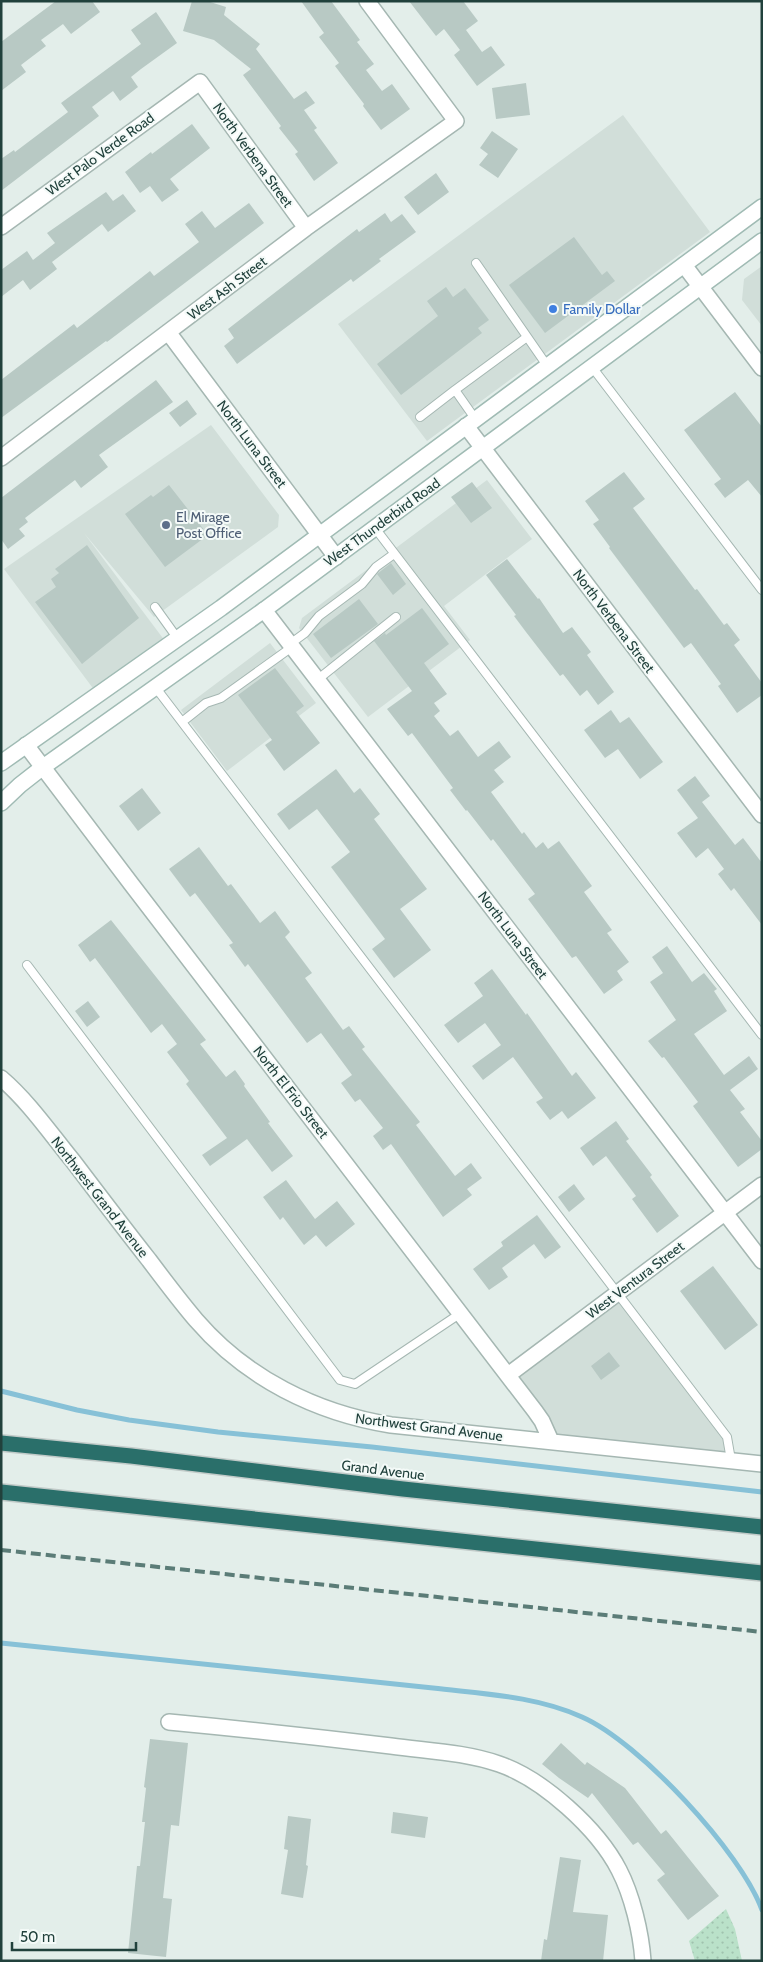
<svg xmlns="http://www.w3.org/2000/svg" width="763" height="1962" font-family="Cabin,sans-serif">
<defs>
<pattern id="park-dots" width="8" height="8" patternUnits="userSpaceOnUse" patternTransform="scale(1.25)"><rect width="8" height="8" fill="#bae1c9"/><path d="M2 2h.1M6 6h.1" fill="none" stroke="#a0c2ae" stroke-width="1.8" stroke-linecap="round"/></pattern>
</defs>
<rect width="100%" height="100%" fill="#e3eeea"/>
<path fill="#d1ded9" d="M 623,115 L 710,232 L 427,441 L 338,324 Z
M 762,266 L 762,326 L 742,300 L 744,279 Z
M 211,425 L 279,515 L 278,527 L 154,617 L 84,533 L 165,641 L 95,691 L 4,569 Z
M 487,480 L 532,539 L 444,606 L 470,640 L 368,717 L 299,628 L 302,618 Z
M 270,643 L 316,703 L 227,771 L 181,710 Z
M 618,1302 L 725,1442 L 726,1457 L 558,1436 L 516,1377 Z"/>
<path fill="url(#park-dots)" d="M 726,1909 L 735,1929 L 742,1961 L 695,1961 L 689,1941 Z"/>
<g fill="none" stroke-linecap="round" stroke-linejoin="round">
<path stroke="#87c1d7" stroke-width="5" d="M 1,1391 L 77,1410 L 129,1420 L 218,1432 L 372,1447 L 762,1492
M 1,1643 L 433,1688 C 483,1694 536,1696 582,1717 C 639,1742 741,1852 762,1910"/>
</g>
<path fill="#b8c9c4" d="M 56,1 L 92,1 L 100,12 L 71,34 L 63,24 L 41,40 L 46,46 L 21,65 L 26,72 L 1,91 L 1,42 Z
M 192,1 L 207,1 L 226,7 L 224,15 L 260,44 L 256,49 L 294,99 L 306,91 L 315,103 L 304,110 L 317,128 L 314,130 L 338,163 L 314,181 L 295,154 L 298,152 L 279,128 L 281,126 L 243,75 L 251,69 L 214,40 L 183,31 Z
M 301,1 L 331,1 L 360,40 L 357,42 L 374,64 L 366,70 L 382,91 L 392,84 L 410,109 L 381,130 L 363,106 L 364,104 L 335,66 L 339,63 L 319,37 L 324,33 Z
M 409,1 L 463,1 L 478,21 L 466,30 L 482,52 L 491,46 L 505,65 L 477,86 L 454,55 L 460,50 L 444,29 L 436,36 Z
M 156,12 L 177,43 L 141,69 L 131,77 L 138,87 L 120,101 L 113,91 L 92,107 L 99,116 L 1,191 L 1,159 L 14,150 L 15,152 L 68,112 L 61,103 L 141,44 L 131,30 Z
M 526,83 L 530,115 L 496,119 L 492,88 Z
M 192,124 L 210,148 L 170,179 L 179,190 L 162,202 L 150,186 L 140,193 L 125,172 L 151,152 L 152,154 Z
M 492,131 L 518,149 L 498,178 L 479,165 L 488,154 L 480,148 Z
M 436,173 L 449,192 L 418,215 L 404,197 Z
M 106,192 L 113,201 L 123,194 L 136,211 L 108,232 L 102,224 L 52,262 L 57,269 L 30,290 L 23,280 L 1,297 L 1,270 L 27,251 L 33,260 L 55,243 L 47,233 Z
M 249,203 L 264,223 L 107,342 L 106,341 L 1,418 L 1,380 L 74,324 L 77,328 L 150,271 L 154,276 L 199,242 L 185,224 L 202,211 L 215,228 Z
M 385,213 L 391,222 L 402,214 L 416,232 L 379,259 L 381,261 L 353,282 L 351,279 L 237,364 L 224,346 L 234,338 L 228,329 L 357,229 L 359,232 Z
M 574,237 L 602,275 L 607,271 L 615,281 L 545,333 L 509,285 Z
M 446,287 L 453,297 L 465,288 L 489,320 L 478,328 L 482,333 L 401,395 L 377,364 L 438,316 L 427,301 Z
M 156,380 L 173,402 L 99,455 L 108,467 L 81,488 L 75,480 L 25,518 L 28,522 L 19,529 L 25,536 L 8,549 L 1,539 L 1,498 Z
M 735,392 L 762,427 L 762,497 L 748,480 L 725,498 L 714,484 L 721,479 L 684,430 Z
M 187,400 L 197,414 L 180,427 L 169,413 Z
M 624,472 L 645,499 L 633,508 L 695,590 L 697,589 L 724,625 L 727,623 L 740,640 L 734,645 L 762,683 L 762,695 L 737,713 L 718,686 L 721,684 L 691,643 L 684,648 L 609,548 L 610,547 L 593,524 L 599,520 L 585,501 Z
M 472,482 L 492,508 L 471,523 L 451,497 Z
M 169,485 L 208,535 L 165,567 L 125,514 L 151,495 L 153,497 Z
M 87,545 L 139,618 L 82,664 L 35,602 L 56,587 L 51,579 L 59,573 L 55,569 Z
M 507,559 L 538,599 L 539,598 L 563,633 L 572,627 L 591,652 L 587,655 L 614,692 L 598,705 L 587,690 L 580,696 L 563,674 L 560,676 L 526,632 L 514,616 L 516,615 L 486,575 Z
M 391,563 L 406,584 L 393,595 L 377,574 Z
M 359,599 L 378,624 L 331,658 L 313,634 Z
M 422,608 L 449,644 L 424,663 L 447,694 L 434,703 L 440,711 L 434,716 L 450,736 L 458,730 L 478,757 L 499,741 L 511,757 L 494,770 L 504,782 L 491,792 L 522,834 L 524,832 L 536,848 L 543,842 L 548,849 L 559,841 L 592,886 L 584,892 L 612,930 L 607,933 L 629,962 L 617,971 L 623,980 L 604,994 L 576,956 L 572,958 L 528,899 L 535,894 L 493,839 L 491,841 L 467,810 L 466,811 L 450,790 L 453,788 L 412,733 L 408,736 L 387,709 L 412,691 L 374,641 L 385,633 L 386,635 Z
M 275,668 L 304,706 L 296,712 L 320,743 L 284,771 L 265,745 L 272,740 L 238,695 Z
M 611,710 L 620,723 L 629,717 L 663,762 L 640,779 L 618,749 L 605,758 L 584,730 Z
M 336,769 L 354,793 L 360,788 L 380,814 L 374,819 L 427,889 L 400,909 L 431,950 L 394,978 L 372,949 L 385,939 L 331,867 L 350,852 L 317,809 L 289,830 L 277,814 Z
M 695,776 L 710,796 L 702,802 L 735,845 L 743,838 L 762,863 L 762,925 L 734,888 L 731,891 L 718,874 L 724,869 L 708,848 L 696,858 L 677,833 L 698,818 L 677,790 Z
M 142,788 L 161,813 L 138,831 L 119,806 Z
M 199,847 L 228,886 L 231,884 L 260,923 L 275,911 L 290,932 L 285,937 L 312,973 L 305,978 L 343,1030 L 349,1026 L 365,1047 L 362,1049 L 420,1122 L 416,1125 L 455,1176 L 471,1163 L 482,1178 L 467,1189 L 472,1195 L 443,1217 L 391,1144 L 383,1150 L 373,1136 L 383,1128 L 360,1099 L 355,1102 L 341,1083 L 352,1075 L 321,1033 L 307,1043 L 248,964 L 245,967 L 229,945 L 233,943 L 195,893 L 190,897 L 169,869 Z
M 111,920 L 206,1040 L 200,1044 L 226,1077 L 235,1070 L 245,1084 L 244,1086 L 270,1122 L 268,1123 L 293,1156 L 272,1172 L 247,1139 L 210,1166 L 202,1155 L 227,1138 L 186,1084 L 189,1081 L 167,1052 L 177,1044 L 162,1024 L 151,1033 L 95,958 L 90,962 L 78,945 Z
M 667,946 L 692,982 L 704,973 L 717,989 L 714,991 L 727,1011 L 694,1034 L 724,1075 L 749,1056 L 758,1069 L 730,1090 L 745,1109 L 740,1112 L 762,1141 L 762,1149 L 738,1167 L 693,1106 L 698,1102 L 664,1057 L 662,1058 L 648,1041 L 676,1020 L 650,982 L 663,973 L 652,957 Z
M 492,969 L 526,1015 L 527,1013 L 572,1076 L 576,1072 L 596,1098 L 568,1119 L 562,1111 L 550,1120 L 536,1102 L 543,1098 L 513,1057 L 483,1080 L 472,1066 L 501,1045 L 485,1023 L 458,1043 L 444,1025 L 483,996 L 474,983 Z
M 88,1001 L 100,1017 L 87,1027 L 75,1011 Z
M 616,1121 L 629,1139 L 626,1141 L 652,1175 L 650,1177 L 679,1216 L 657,1233 L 632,1199 L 636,1196 L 606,1156 L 593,1166 L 580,1148 Z
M 286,1180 L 315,1219 L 337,1201 L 355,1224 L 326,1247 L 316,1235 L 304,1245 L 283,1217 L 280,1220 L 263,1197 Z
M 574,1184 L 585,1199 L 569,1212 L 558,1197 Z
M 537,1215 L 561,1247 L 545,1259 L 534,1244 L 502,1268 L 508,1277 L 489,1290 L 473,1269 L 503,1246 L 501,1242 Z
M 713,1266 L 758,1325 L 725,1350 L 680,1291 Z
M 609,1352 L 620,1366 L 601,1380 L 591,1366 Z
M 150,1739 L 188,1743 L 179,1826 L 171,1825 L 163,1898 L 172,1899 L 166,1957 L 128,1953 L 137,1866 L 140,1866 L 145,1822 L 142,1822 L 146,1788 L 144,1787 Z
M 561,1743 L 585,1765 L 587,1762 L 625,1788 L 661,1834 L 666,1830 L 719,1896 L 688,1920 L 657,1880 L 665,1874 L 638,1842 L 633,1845 L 592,1793 L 588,1798 L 559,1778 L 542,1764 Z
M 393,1812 L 428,1817 L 425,1838 L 391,1833 Z
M 288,1816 L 311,1819 L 306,1865 L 308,1866 L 303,1898 L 281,1894 L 288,1850 L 284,1849 Z
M 560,1857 L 581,1860 L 573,1912 L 608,1915 L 603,1961 L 541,1961 L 544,1939 L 547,1940 Z"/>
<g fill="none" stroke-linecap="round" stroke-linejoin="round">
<defs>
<path id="lane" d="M 476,263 L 548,367
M 592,367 L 762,590
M 420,417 L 455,390
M 476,420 L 455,390 L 527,337
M 375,528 L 762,1035
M 155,607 L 178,639
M 290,644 L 305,633 L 319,616 L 362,584 L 376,567 L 394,554
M 317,680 L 396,617
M 156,688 L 727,1437 L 731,1460
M 182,722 L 206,703 L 221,698 L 292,647
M 27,965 L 340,1380 L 355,1384 L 461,1313"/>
<path id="street" d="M 1,227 L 200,82 L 306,228
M 684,265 L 762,368
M 168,332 L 336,557
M 466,426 L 762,815
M 1,458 L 306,228 L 456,121 L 367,1
M 264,610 L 762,1261
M 26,745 L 132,885 L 535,1411 L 542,1421 L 551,1441
M 1,1078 C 29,1102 50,1133 73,1161 C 98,1194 123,1227 149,1260 C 164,1280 179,1300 196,1320 C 246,1378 316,1413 391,1425 L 762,1464
M 508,1375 L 762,1185
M 169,1722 C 243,1729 317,1737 391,1746 C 427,1751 465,1752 499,1764 C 543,1779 598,1829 619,1870 C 632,1895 641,1932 643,1961"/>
<path id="secondary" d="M 1,763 L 221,608 L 762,207
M 1,803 L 20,785 L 43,767 L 264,610 L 762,241"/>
<path id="highway" d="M 1,1443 L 131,1456 L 403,1489 L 762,1527
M 1,1492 L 762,1573"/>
</defs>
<use href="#lane" stroke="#a5b7b2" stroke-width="10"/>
<use href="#street" stroke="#a5b7b2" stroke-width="18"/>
<use href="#secondary" stroke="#a0bbb4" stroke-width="18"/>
<use href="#highway" stroke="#c1cac8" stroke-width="18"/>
<use href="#lane" stroke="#fff" stroke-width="8"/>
<use href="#street" stroke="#fff" stroke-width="15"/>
<use href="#secondary" stroke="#fff" stroke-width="15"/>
<use href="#highway" stroke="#2a6f6a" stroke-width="15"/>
<path stroke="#5b7c77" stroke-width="4" stroke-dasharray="10 5" stroke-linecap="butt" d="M 1,1550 L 762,1632"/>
</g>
<circle fill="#3f7fe0" stroke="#f4faf8" stroke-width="2" cx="553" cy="309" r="5"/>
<circle fill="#5c6f8a" stroke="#f4faf8" stroke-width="2" cx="166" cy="525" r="5"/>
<g text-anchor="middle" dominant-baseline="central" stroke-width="4" stroke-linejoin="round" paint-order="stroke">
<g font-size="14" fill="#21413c" stroke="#f4faf8">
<text transform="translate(100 154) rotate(-36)">West Palo Verde Road</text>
<text transform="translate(253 155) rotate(54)">North Verbena Street</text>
<text transform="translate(227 288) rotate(-37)">West Ash Street</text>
<text transform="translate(252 444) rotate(53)">North Luna Street</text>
<text transform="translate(382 522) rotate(-36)">West Thunderbird Road</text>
<text transform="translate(614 621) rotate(53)">North Verbena Street</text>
<text transform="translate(513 935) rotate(53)">North Luna Street</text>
<text transform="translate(291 1092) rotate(52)">North El Frio Street</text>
<text transform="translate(100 1197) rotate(52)">Northwest Grand Avenue</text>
<text transform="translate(635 1280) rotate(-37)">West Ventura Street</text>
<text transform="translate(429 1427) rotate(7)">Northwest Grand Avenue</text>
<text transform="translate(383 1470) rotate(7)">Grand Avenue</text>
</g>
<g font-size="14" fill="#366cbe" stroke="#f4faf8" text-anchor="start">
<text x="563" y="309">Family Dollar</text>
</g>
<g font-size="14" fill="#4e5e75" stroke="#f4faf8" text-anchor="start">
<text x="176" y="517">El Mirage<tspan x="176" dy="16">Post Office</tspan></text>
</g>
</g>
<rect width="763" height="1962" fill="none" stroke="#21413c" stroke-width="5"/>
<path d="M12 1942v8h124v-8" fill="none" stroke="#21413c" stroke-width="2.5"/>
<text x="20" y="1942" font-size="15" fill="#21413c" stroke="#f4faf8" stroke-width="4" paint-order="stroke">50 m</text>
</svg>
